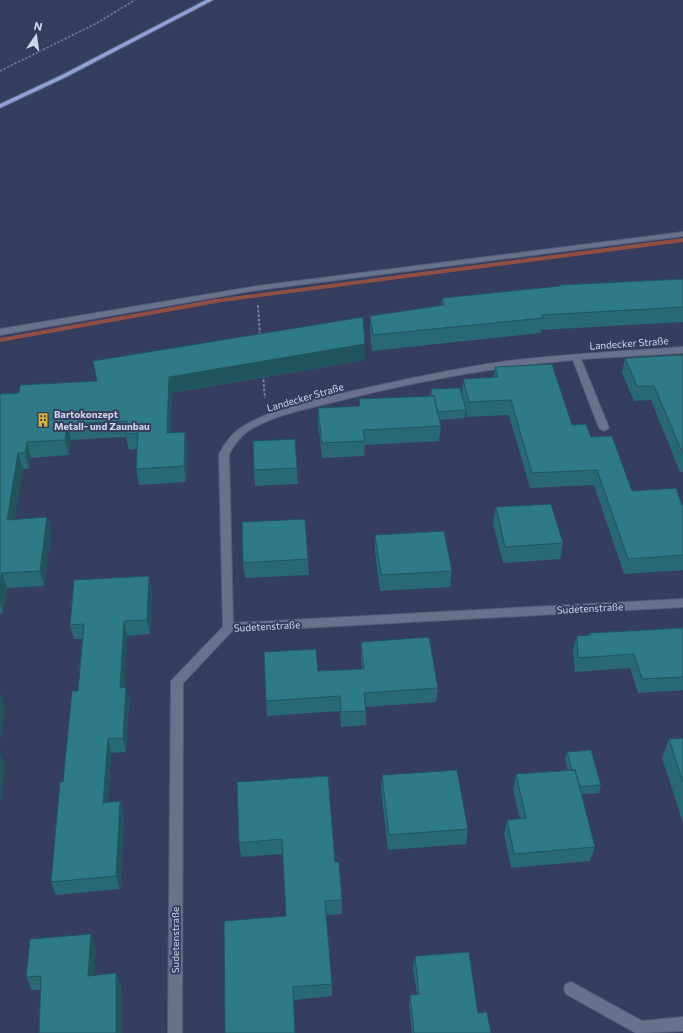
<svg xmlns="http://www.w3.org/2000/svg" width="683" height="1033" font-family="Commissioner,sans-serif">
<rect width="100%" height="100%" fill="#353e5e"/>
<path fill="#914f44" d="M 683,238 L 683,242 L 222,302 L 0,342 L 0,338 L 216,299 Z"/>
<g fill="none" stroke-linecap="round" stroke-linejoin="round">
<defs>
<path id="minor" d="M 683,232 L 683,236 L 258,290 L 0,335 L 0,329 L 258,286 Z
M 683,347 L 683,353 L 581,359 L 609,428 L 604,431 L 599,428 L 573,360 C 492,367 413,382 334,402 C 306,409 273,415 248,431 C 240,437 234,445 229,454 L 233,623 L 683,599 L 683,607 L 231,632 L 183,683 L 182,1033 L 168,1033 L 171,681 L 223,627 L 219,454 C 225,443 232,433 242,427 C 274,407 321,398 357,390 C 407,379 457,368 508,361 C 566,354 625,351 683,347 Z
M 571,982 L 642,1021 L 683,1017 L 683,1031 L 636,1033 L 566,994 L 564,989 L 566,984 Z"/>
<path id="major" d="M 206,0 L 213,0 L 66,77 L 0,108 L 0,104 L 62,75 Z"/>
</defs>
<use href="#minor" stroke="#545c7a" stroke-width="2"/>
<use href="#major" stroke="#545c7a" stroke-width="2"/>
<path stroke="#747c97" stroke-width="1.5" stroke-dasharray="2.5 1.5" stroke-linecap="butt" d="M 0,71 L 97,23 L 135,0"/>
<path stroke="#747c97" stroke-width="2" stroke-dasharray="3 1.5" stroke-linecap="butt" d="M 258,305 L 260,336
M 263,375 L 265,398"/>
<use href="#minor" fill="#69728c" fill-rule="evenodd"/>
<use href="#major" fill="#91a2d7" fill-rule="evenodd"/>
</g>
<path fill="#286974" d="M 683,279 L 683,322 L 541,330 L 541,333 L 372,351 L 370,332 L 370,316 L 441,305 L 442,298 L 559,287 L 560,285 Z
M 683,355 L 683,472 L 680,472 L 651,400 L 634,401 L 622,373 L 625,358 Z
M 365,360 L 172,393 L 170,433 L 185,432 L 187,448 L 186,482 L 139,485 L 136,469 L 137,449 L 129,450 L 126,437 L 71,440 L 69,455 L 31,458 L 29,469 L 23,469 L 14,519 L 51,533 L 44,586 L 7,588 L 3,613 L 0,613 L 0,394 L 19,393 L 97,381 L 93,361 Z
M 495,367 L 572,425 L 591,437 L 632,491 L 683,505 L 683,570 L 624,574 L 594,485 L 530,488 L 509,415 L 467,417 L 466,410 L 465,418 L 439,420 L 441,426 L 439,441 L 365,445 L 364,456 L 322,458 L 318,423 L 318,408 L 359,406 L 359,399 L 430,396 L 431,389 L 462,394 L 463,379 L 494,377 Z
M 297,468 L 298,484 L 255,486 L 254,470 Z
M 496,507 L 563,543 L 560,559 L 503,563 L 493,523 Z
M 375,535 L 452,571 L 450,587 L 380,591 L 375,551 Z
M 308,559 L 309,575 L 245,578 L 243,563 Z
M 149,576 L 152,591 L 150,634 L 127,636 L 124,687 L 129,702 L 126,752 L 111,753 L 108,802 L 124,815 L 120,889 L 56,895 L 51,882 L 63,782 L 78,691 L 82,639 L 74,639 L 70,625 Z
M 683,628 L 683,690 L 638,693 L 630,668 L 575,672 L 573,650 L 577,636 L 589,635 L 590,633 Z
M 361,642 L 438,688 L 436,702 L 366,707 L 366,725 L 341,727 L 340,711 L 267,716 L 266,701 L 318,671 L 362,669 L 361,656 Z
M 683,738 L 683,823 L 662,758 L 669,739 Z
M 567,752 L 601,785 L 599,793 L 582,794 L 595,847 L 590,861 L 511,868 L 504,834 L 507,820 L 520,819 L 513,789 L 516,774 L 568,771 L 565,759 Z
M 382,775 L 468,829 L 466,844 L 388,850 L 381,790 Z
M 237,782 L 335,862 L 342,900 L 342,914 L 326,915 L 332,984 L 332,996 L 294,1000 L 286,916 L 283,854 L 241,857 L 239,843 Z
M 91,934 L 96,947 L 94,976 L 116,973 L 121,986 L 32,990 L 26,977 Z
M 415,956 L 478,1013 L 491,1033 L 412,1033 L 409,1007 L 410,995 L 417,995 L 413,968 Z"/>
<path fill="#20555e" d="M 365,344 L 365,360 L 172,393 L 169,449 L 167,433 L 169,377 Z
M 67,424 L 71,440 L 69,455 L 65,440 Z
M 185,432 L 187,448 L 186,482 L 184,466 Z
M 27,442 L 31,458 L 29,469 L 25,453 Z
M 18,453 L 23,469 L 12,535 L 7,520 Z
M 47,517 L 51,533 L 44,586 L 40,571 Z
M 2,573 L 7,588 L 3,613 L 0,604 L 0,586 Z
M 149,576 L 152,591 L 150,634 L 147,620 Z
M 124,621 L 127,636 L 124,702 L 120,688 Z
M 126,687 L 129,702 L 126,752 L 123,738 Z
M 0,692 L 5,707 L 0,742 Z
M 108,739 L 111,753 L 107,816 L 103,803 Z
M 0,753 L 5,767 L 0,802 Z
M 120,801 L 124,815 L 120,889 L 116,876 Z
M 91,934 L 96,947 L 93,989 L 88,976 Z
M 116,973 L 121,986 L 121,1033 L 116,1033 Z"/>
<path fill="#2e7a87" stroke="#20555e" d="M 683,279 L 683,307 L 542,315 L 543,318 L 373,335 L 370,316 L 444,305 L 442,298 L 560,286 L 560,285 Z
M 363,317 L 365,344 L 169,377 L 167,433 L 185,432 L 184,466 L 136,469 L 138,433 L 126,434 L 127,421 L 67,424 L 65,440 L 27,442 L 25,453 L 18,453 L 7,520 L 47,517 L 40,571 L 2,573 L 0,586 L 0,394 L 19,393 L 20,385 L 97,381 L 93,361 Z
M 683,355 L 683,454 L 654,386 L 637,386 L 625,358 Z
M 552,364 L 572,425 L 586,424 L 591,437 L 612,436 L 632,491 L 676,488 L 682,505 L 683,505 L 683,555 L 628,559 L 597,470 L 532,473 L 511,400 L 469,402 L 463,379 L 498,377 L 495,367 Z
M 460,388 L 466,410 L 437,412 L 434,396 L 432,396 L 431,389 Z
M 434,396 L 441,426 L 363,430 L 365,441 L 322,443 L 318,408 L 360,406 L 359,399 Z
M 295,439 L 297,468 L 254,470 L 253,441 Z
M 551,504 L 563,543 L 505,547 L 496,507 Z
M 305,519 L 308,559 L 243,563 L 242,522 Z
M 444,531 L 452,571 L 381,575 L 375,535 Z
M 149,576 L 147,620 L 124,621 L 120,688 L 126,687 L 123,738 L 108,739 L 103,803 L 120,801 L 116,876 L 51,882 L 60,782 L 63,782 L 72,691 L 78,691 L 84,624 L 70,625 L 74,580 Z
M 683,628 L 683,677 L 642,679 L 634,654 L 578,658 L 577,636 L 590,635 L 590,633 Z
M 429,637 L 438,688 L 364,693 L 366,711 L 341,712 L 340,696 L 266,701 L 264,652 L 316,649 L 318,671 L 364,669 L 361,642 Z
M 683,738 L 683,782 L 669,739 Z
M 591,750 L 601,785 L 580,787 L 575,770 L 572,770 L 567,752 Z
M 457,770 L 468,829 L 389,835 L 382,775 Z
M 575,770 L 595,847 L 514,854 L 507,820 L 526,818 L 516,774 Z
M 328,776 L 335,862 L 339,862 L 342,900 L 325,901 L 332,984 L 293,987 L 295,1033 L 225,1033 L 224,921 L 286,916 L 282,839 L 239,843 L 237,782 Z
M 91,934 L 88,976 L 116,973 L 116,1033 L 39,1033 L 41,976 L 26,977 L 30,939 Z
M 469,952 L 478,1013 L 487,1012 L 491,1033 L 414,1033 L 410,995 L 419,994 L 415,956 Z"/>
<defs>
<symbol id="building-bare" viewBox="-9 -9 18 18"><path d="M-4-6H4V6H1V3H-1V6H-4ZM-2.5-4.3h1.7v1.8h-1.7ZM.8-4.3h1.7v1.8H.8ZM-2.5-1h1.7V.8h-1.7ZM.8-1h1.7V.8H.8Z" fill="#dab333" stroke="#353e5e" stroke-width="2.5" paint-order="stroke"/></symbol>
</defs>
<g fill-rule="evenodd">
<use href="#building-bare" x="33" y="410" width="20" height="20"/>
</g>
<g text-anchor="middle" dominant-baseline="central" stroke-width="4" stroke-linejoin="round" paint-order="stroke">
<g font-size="10" fill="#d0d6ea" stroke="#353e5e">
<text transform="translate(629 343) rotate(-4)">Landecker Straße</text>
<text transform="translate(305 397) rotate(-16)">Landecker Straße</text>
<text transform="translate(590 608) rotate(-3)">Sudetenstraße</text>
<text transform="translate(267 626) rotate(-3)">Sudetenstraße</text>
<text transform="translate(175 940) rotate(-90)">Sudetenstraße</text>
</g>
<g font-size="10" font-weight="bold" fill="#d0d6ea" stroke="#353e5e" text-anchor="start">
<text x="54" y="414">Bartokonzept<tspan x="54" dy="12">Metall- und Zaunbau</tspan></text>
</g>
</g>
<g transform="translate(36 36) rotate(13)" stroke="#353e5e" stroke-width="3" paint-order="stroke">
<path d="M0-3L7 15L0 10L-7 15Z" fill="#d0d6ea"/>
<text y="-6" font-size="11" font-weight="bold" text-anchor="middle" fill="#d0d6ea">N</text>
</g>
</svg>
